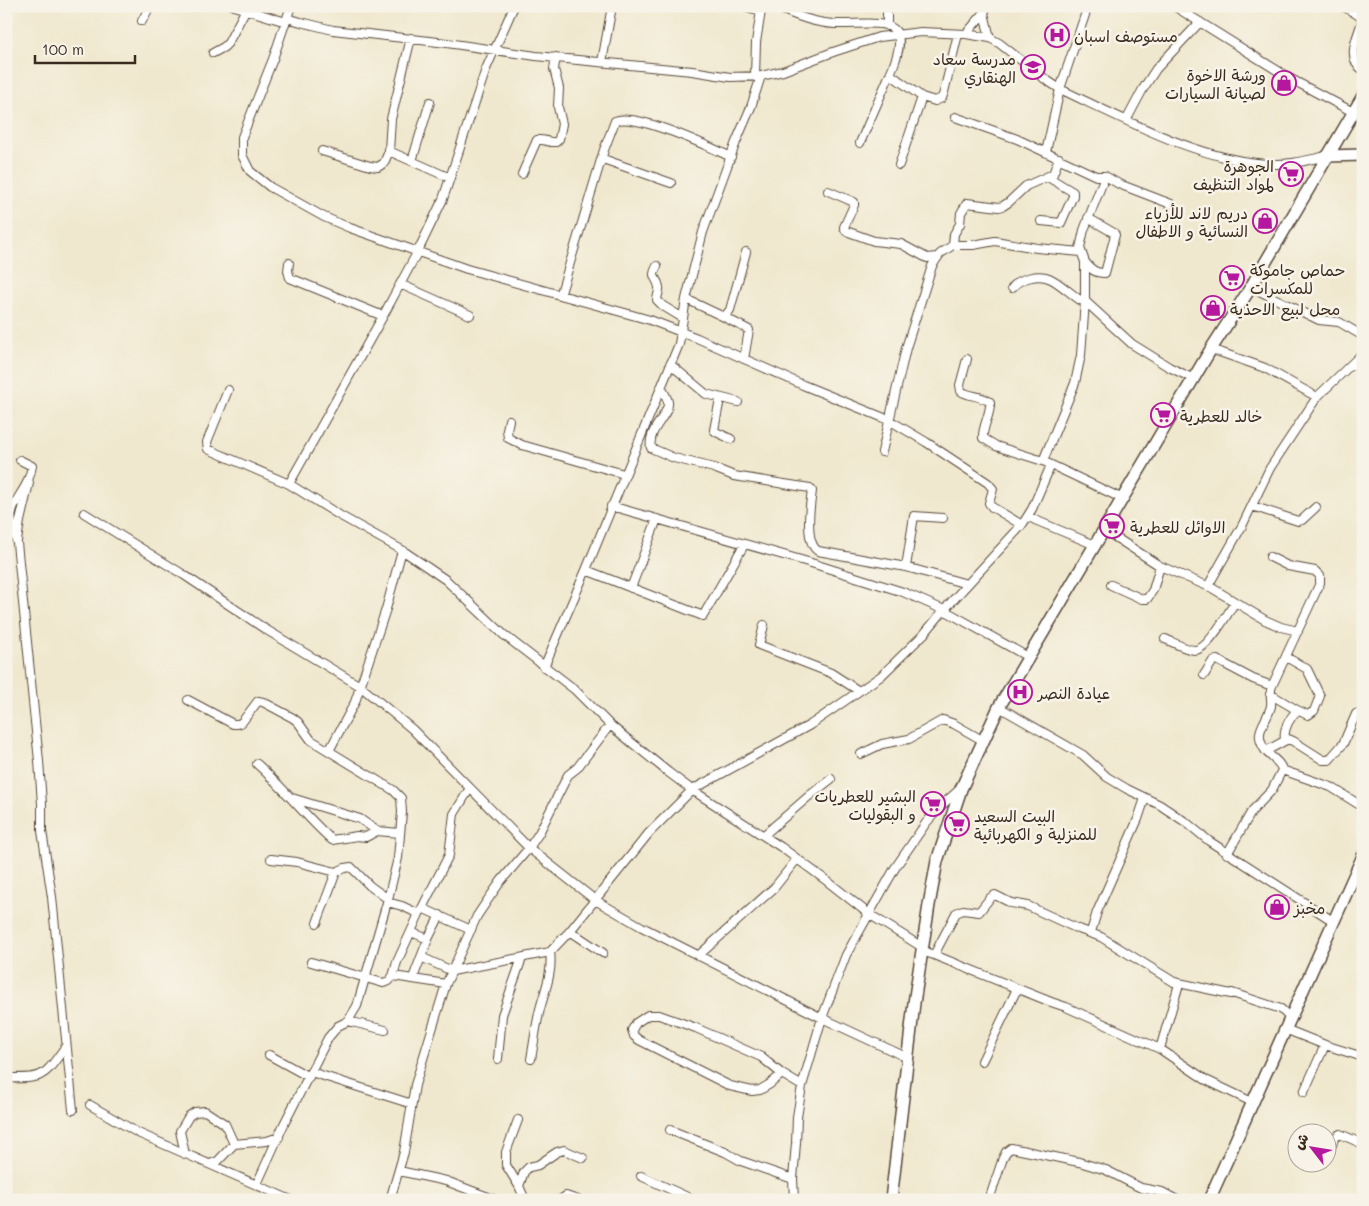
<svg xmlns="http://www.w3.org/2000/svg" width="1369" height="1206" font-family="Mali,'Playpen Sans Arabic',sans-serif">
<rect width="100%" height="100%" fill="#f7f3e8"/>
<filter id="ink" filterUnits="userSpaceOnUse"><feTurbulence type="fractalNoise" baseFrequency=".02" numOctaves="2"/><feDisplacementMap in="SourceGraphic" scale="10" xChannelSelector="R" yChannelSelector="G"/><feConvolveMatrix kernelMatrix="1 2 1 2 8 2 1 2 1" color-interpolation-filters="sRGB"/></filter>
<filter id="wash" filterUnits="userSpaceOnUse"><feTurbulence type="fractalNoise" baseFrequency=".0096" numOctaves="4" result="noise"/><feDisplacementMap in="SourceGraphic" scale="20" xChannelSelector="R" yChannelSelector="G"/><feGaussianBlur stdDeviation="1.12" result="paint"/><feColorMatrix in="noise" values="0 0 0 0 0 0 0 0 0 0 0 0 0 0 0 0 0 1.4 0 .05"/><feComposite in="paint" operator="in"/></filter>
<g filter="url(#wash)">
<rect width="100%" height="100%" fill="#f0e8ce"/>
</g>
<g filter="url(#ink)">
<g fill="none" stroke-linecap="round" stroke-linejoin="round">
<defs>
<path id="street" d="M 234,6 L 286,22
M 291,6 L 273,59 L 242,137 L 242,155 L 250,171 L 270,187 L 324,217 L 350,228 L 467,269 L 650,320 L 697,338 L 803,385 L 889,420 L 926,442 L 988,483 L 993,489 L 989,503 L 992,507 L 1022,525
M 744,6 L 761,11 L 756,42 L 755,77
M 775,6 C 793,15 814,23 835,24 C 877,25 918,12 890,74 L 922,97 L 935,101 L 942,98 L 944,92 L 958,34
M 1174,6 L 1291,79 L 1353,112
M 1343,6 L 1363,18
M 984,13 L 990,38
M 287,18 L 301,22 L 333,30 L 447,43 L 536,56 L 692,71 L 730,77 L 761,76 L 783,71 L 833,52 L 879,37 L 921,32 L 966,34 L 990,38 L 999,43 L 1045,79 L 1060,89 C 1122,118 1202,162 1271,164 C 1290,165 1308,160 1327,156
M 1363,19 C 1358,36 1345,58 1363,70
M 142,21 L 150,6
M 887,26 L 887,6
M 966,34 L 984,13 L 987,6
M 213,53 L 224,47 L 228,43 L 246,9
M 602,62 L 612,6
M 955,117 L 1017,139 L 1096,176 L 1105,176 L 1119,184 L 1171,204
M 1127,119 L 1143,89 L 1156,69 L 1200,22
M 860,143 L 890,74
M 322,151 L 370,166 L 378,167 L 384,163 L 389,151 L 391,119 L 411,38
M 389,151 L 450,178
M 1046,152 L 1060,89 L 1088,6
M 603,159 L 671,183
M 412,161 L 430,102
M 899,165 L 922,97
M 522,174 L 537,140 C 544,139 550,143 556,142 L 559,139 L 562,124 L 558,107 L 559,88 L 554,69 L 556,57
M 1105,176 L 1084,230 L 1080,248 L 1085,262 L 1085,301 L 1132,344 L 1169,367 L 1194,379
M 828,191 L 854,202 L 854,205 L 844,227 L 846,231 L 874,241 L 901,244 L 927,258 L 937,257
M 1041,221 L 1061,223 L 1073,196 L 1073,192 L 1048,177
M 953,245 L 954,234 L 960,224 L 961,213 L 967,203 L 999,207 L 1003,206 L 1009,202 L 1026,186 L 1053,174 L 1059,158
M 1085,262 C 1090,269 1096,274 1105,273 L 1115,235 L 1114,233 L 1088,218
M 289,263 L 288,271 L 290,278 L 383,316
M 657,266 C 650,279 657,276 659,287 C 660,291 657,296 657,300 L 663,306 L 683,318
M 1363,280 L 1363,283
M 400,284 L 470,315
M 1251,287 L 1319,320 L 1339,322 L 1363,336
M 1012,288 C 1019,278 1039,273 1051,279 C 1061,284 1071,294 1080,300 L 1085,301 L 1081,355 L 1075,383 L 1043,461
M 560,296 L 604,150 L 615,121 C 635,112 710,147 731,157
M 686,299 L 724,317 L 730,310 L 746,252
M 724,317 L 749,330 L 744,359
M 1211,349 L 1265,368 L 1317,397
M 967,359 L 960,385 L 961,391 C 969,397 981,395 990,402 C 991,415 982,426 983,438 L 996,446 L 1043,461 L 1123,499
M 670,364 L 706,394 L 738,402
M 1353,364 L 1363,371
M 661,387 C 663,391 667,397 668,402 C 670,415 647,429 651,448 L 674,458 L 714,468 L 734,476 L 810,488 L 812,491 C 810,505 804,542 818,551 L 906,567 L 967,584
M 228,390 L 207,442 L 208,449 L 289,484 L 339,515 L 402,550 L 446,580 L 504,635 L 574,689 L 610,725 L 668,772 L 692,790 L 781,847 L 827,881 L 869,914 L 922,947
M 720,399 L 714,430 L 716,432 L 731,439
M 509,420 L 507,430 L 508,438 L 522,445 L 624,474
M 882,452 L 906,348 L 932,266 L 940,254 L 953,245 L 973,245 L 995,241 L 1037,248 L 1081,252
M 20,460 L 32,466 C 26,502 0,499 17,543 L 39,761 L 42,804 L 42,831 L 52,897 L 73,1110
M 289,484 L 383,316 L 418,251 L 443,199 L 486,69 L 514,6
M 611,506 L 808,562 L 903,592 L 944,610 L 1028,657
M 1252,506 L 1298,521 L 1302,520 L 1316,507
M 84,513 L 184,575 L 265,629 L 360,686 L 412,729 L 529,848 L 595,900 L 642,927 L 822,1018 L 908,1058
M 1028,516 L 1035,520 L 1095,545
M 1104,530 L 1160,566 L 1212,588 L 1265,620 L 1281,627 L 1298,631
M 17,541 L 20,521 L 29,483
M 906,567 L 914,516 L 943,518
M 586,570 L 703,616 L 744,545
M 1111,585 L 1142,599 L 1147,599 L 1153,590 L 1160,566
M 1208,586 L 1242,526 L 1270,468 L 1317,397 L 1363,353
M 631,588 L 657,519
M 764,625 L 759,645 L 831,673 L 859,691
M 1165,639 C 1173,642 1186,650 1195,650 C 1207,650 1229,612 1235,602
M 544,667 L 586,570 L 679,344 L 686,299 L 703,232 L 736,142 L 751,107 L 761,76
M 1204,675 L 1213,661 L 1217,660 L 1253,679 L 1272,686
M 1270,694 L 1297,710
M 188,700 L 233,724 L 238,724 L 242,722 L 258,701 L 263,702 L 293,718 L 298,722 L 311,740 L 329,751
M 999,707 L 1083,755 L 1107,777 L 1127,789 L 1160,805 L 1187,823 L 1209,841 L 1333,921
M 1285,739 C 1283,729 1290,718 1297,710 L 1308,715 L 1314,711 L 1320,696 L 1307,669 L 1286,657
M 1266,751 L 1288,739 L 1293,741 L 1323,760 L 1329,760 L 1343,744 L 1356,714
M 861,754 L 882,744 L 909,739 L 943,720 L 954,724 L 982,740
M 257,764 C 284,788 305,816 332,840 L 357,836 L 366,837 L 377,831
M 1282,770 L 1331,787 L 1363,807
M 292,798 L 360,819 L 377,831 L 400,833
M 764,835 L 809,796 L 831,779
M 1227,854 L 1252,811 L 1272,790 L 1282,770 C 1281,762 1270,757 1265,750 C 1252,731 1267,723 1271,706 C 1272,699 1269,693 1272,686 L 1320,583 L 1320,576 L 1315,571 L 1288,566 L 1270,557
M 271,859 L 297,862 L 336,872 L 345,868 L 351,867 L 370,886 L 388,899
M 387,902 L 402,906 L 419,914
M 422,908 L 471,930
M 317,923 L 336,872
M 570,931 L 603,953
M 411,932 L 428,939
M 1091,932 L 1097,912 L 1138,819 L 1145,798
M 922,951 L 934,955 L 1051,1002 L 1066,1007 L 1160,1049 L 1206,1080 L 1252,1102
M 934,955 L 956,913 L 963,910 L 979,912 L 990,898 L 995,895 L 1011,903 L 1028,906 L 1076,928 L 1101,937 L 1174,982 L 1231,994 L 1232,993 L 1281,1009 L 1290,1018
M 698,956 L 774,888 L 797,859
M 421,957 L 452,971 L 550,952 L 570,931 L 649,833 L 692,790 L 810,725 L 881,676 L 924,634 L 944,610 L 1022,525 L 1032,509 L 1051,465
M 311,962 L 383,983 L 389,981 L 393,976 L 446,984
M 393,976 L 397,962 L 419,914 L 449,855 L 454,814 L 470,788
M 413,978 L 428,939 L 440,915
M 348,1021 L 385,1030
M 1285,1029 L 1325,1045 L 1363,1057
M 1160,1049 L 1179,984
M 269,1055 L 309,1077
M 498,1059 L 502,1015 L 522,958
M 531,1059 C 534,1043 536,1025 540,1009 C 545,990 553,972 550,952
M 982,1061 L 1017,989
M 311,1072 L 412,1104
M 782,1074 L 770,1084 L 760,1090 L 752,1091 L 730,1086 L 639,1040 L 634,1036 L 632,1030 L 636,1023 L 648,1015 L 659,1015 L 696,1028 L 761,1057 L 782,1074 L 802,1086
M 6,1078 C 46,1079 43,1077 66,1046
M 1304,1092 L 1325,1045
M 90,1105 L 138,1133 L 291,1200
M 518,1120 L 506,1152 L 506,1165 L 519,1186 L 525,1200
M 670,1130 L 725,1152 L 741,1161 L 793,1179
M 1332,1145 L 1334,1138 L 1340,1134 L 1363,1144
M 185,1154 L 180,1131 L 189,1116 L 195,1112 L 205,1111 L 225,1124 L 234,1144 L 267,1141 L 279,1137
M 210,1164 L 218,1161 L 234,1144
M 399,1171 L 446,1181 L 496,1200
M 641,1176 L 694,1200
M 257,1184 L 284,1124 L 328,1038 L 338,1026 L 348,1021 L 357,1006 L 388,899 L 398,858 L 402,812 L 401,798 L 393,790 L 329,751 L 355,702 L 386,609 L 402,550
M 519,1186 L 524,1172 L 529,1167 L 538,1165 L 557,1152 L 564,1150 L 583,1158
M 990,1197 L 1003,1158 L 1006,1152 L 1011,1148 L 1079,1162 L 1106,1170 L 1141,1188 L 1162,1192 L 1177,1200
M 390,1200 L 404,1152 L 415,1085 L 446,984 L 477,916 L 487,901 L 501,881 L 529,848 L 539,833 L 568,775 L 577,768 L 610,725
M 560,1200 L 566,1196 L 578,1200
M 794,1200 L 793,1179 L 796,1143 L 797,1117 L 802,1086 L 822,1018 L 846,955 L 895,868 L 926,823 L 942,805 L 959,790"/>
<path id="secondary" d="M 1327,156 L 1363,155
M 891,1200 L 914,1003 L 929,905 L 937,861 L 961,789 L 999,707 L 1211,349 L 1251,287 L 1363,96
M 1209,1200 L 1363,856"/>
</defs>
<use href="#street" stroke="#564638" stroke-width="10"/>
<use href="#secondary" stroke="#564638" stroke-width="14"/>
<use href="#street" stroke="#fff" stroke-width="8"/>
<use href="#secondary" stroke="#fff" stroke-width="11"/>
</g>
</g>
<defs>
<symbol id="hospital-ring" viewBox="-11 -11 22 22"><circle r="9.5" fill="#f7f3e8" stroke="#b5179e" stroke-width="1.5"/><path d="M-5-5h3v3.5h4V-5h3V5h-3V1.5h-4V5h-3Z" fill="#b5179e"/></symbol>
<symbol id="school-ring" viewBox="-11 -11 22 22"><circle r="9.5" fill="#f7f3e8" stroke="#b5179e" stroke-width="1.5"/><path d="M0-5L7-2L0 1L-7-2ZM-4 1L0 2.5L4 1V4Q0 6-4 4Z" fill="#b5179e"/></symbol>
<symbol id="shop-ring" viewBox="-11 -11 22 22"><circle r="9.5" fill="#f7f3e8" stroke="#b5179e" stroke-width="1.5"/><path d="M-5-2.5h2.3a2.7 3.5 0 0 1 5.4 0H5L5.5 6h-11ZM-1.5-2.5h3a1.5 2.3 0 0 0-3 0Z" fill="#b5179e"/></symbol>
<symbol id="supermarket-ring" viewBox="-11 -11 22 22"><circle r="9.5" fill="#f7f3e8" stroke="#b5179e" stroke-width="1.5"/><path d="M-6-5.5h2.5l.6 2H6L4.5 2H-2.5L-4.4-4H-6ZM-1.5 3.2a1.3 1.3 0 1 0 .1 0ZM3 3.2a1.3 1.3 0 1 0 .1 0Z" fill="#b5179e"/></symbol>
</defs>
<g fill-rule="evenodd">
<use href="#hospital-ring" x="1043" y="21" width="28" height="28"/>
<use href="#school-ring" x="1019" y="53" width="28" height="28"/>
<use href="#shop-ring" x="1270" y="69" width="28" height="28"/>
<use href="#supermarket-ring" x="1277" y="160" width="28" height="28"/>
<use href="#shop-ring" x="1251" y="207" width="28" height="28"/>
<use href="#supermarket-ring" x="1218" y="264" width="28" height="28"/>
<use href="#shop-ring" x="1199" y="294" width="28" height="28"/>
<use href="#supermarket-ring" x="1149" y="401" width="28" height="28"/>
<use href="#supermarket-ring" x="1098" y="512" width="28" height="28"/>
<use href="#hospital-ring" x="1006" y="678" width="28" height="28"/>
<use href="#supermarket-ring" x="919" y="790" width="28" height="28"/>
<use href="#supermarket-ring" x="943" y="810" width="28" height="28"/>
<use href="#shop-ring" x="1263" y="893" width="28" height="28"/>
</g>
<g text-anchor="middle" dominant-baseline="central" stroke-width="5" stroke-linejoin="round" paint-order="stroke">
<g font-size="16" fill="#3b2a1e" stroke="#f7f3e8" text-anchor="start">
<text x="1074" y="35">مستوصف اسبان</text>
<text x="1016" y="58" text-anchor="end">مدرسة سعاد<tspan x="1016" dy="18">الهنقاري</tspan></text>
<text x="1266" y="74" text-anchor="end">ورشة الاخوة<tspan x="1266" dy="18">لصيانة السيارات</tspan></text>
<text x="1274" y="165" text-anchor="end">الجوهرة<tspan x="1274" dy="18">لمواد التنظيف</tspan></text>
<text x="1248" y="212" text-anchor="end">دريم لاند للأزياء<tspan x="1248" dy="18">النسائية و الاطفال</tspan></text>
<text x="1250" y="269">حماص جاموكة<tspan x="1250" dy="18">للمكسرات</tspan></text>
<text x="1230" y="308">محل لبيع الاحذية</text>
<text x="1180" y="415">خالد للعطرية</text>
<text x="1130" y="526">الاوائل للعطرية</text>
<text x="1038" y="692">عيادة النصر</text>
<text x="916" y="795" text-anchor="end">البشير للعطريات<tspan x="916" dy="18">و البقوليات</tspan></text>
<text x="974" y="815">البيت السعيد<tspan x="974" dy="18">للمنزلية و الكهربائية</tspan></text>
<text x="1294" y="907">مخبز</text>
</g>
</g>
<rect width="1369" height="1206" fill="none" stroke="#f7f3e8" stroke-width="25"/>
<g transform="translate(1312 1148) rotate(301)"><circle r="24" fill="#f7f3e8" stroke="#aca397"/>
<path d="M0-4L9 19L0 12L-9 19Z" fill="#b5179e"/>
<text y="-8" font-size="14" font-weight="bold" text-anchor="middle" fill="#3b2a1e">ش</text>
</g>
<path d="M35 55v8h100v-8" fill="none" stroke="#3b2a1e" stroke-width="2.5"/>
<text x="42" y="55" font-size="15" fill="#3b2a1e" stroke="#f7f3e8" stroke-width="4" paint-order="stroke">100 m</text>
</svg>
